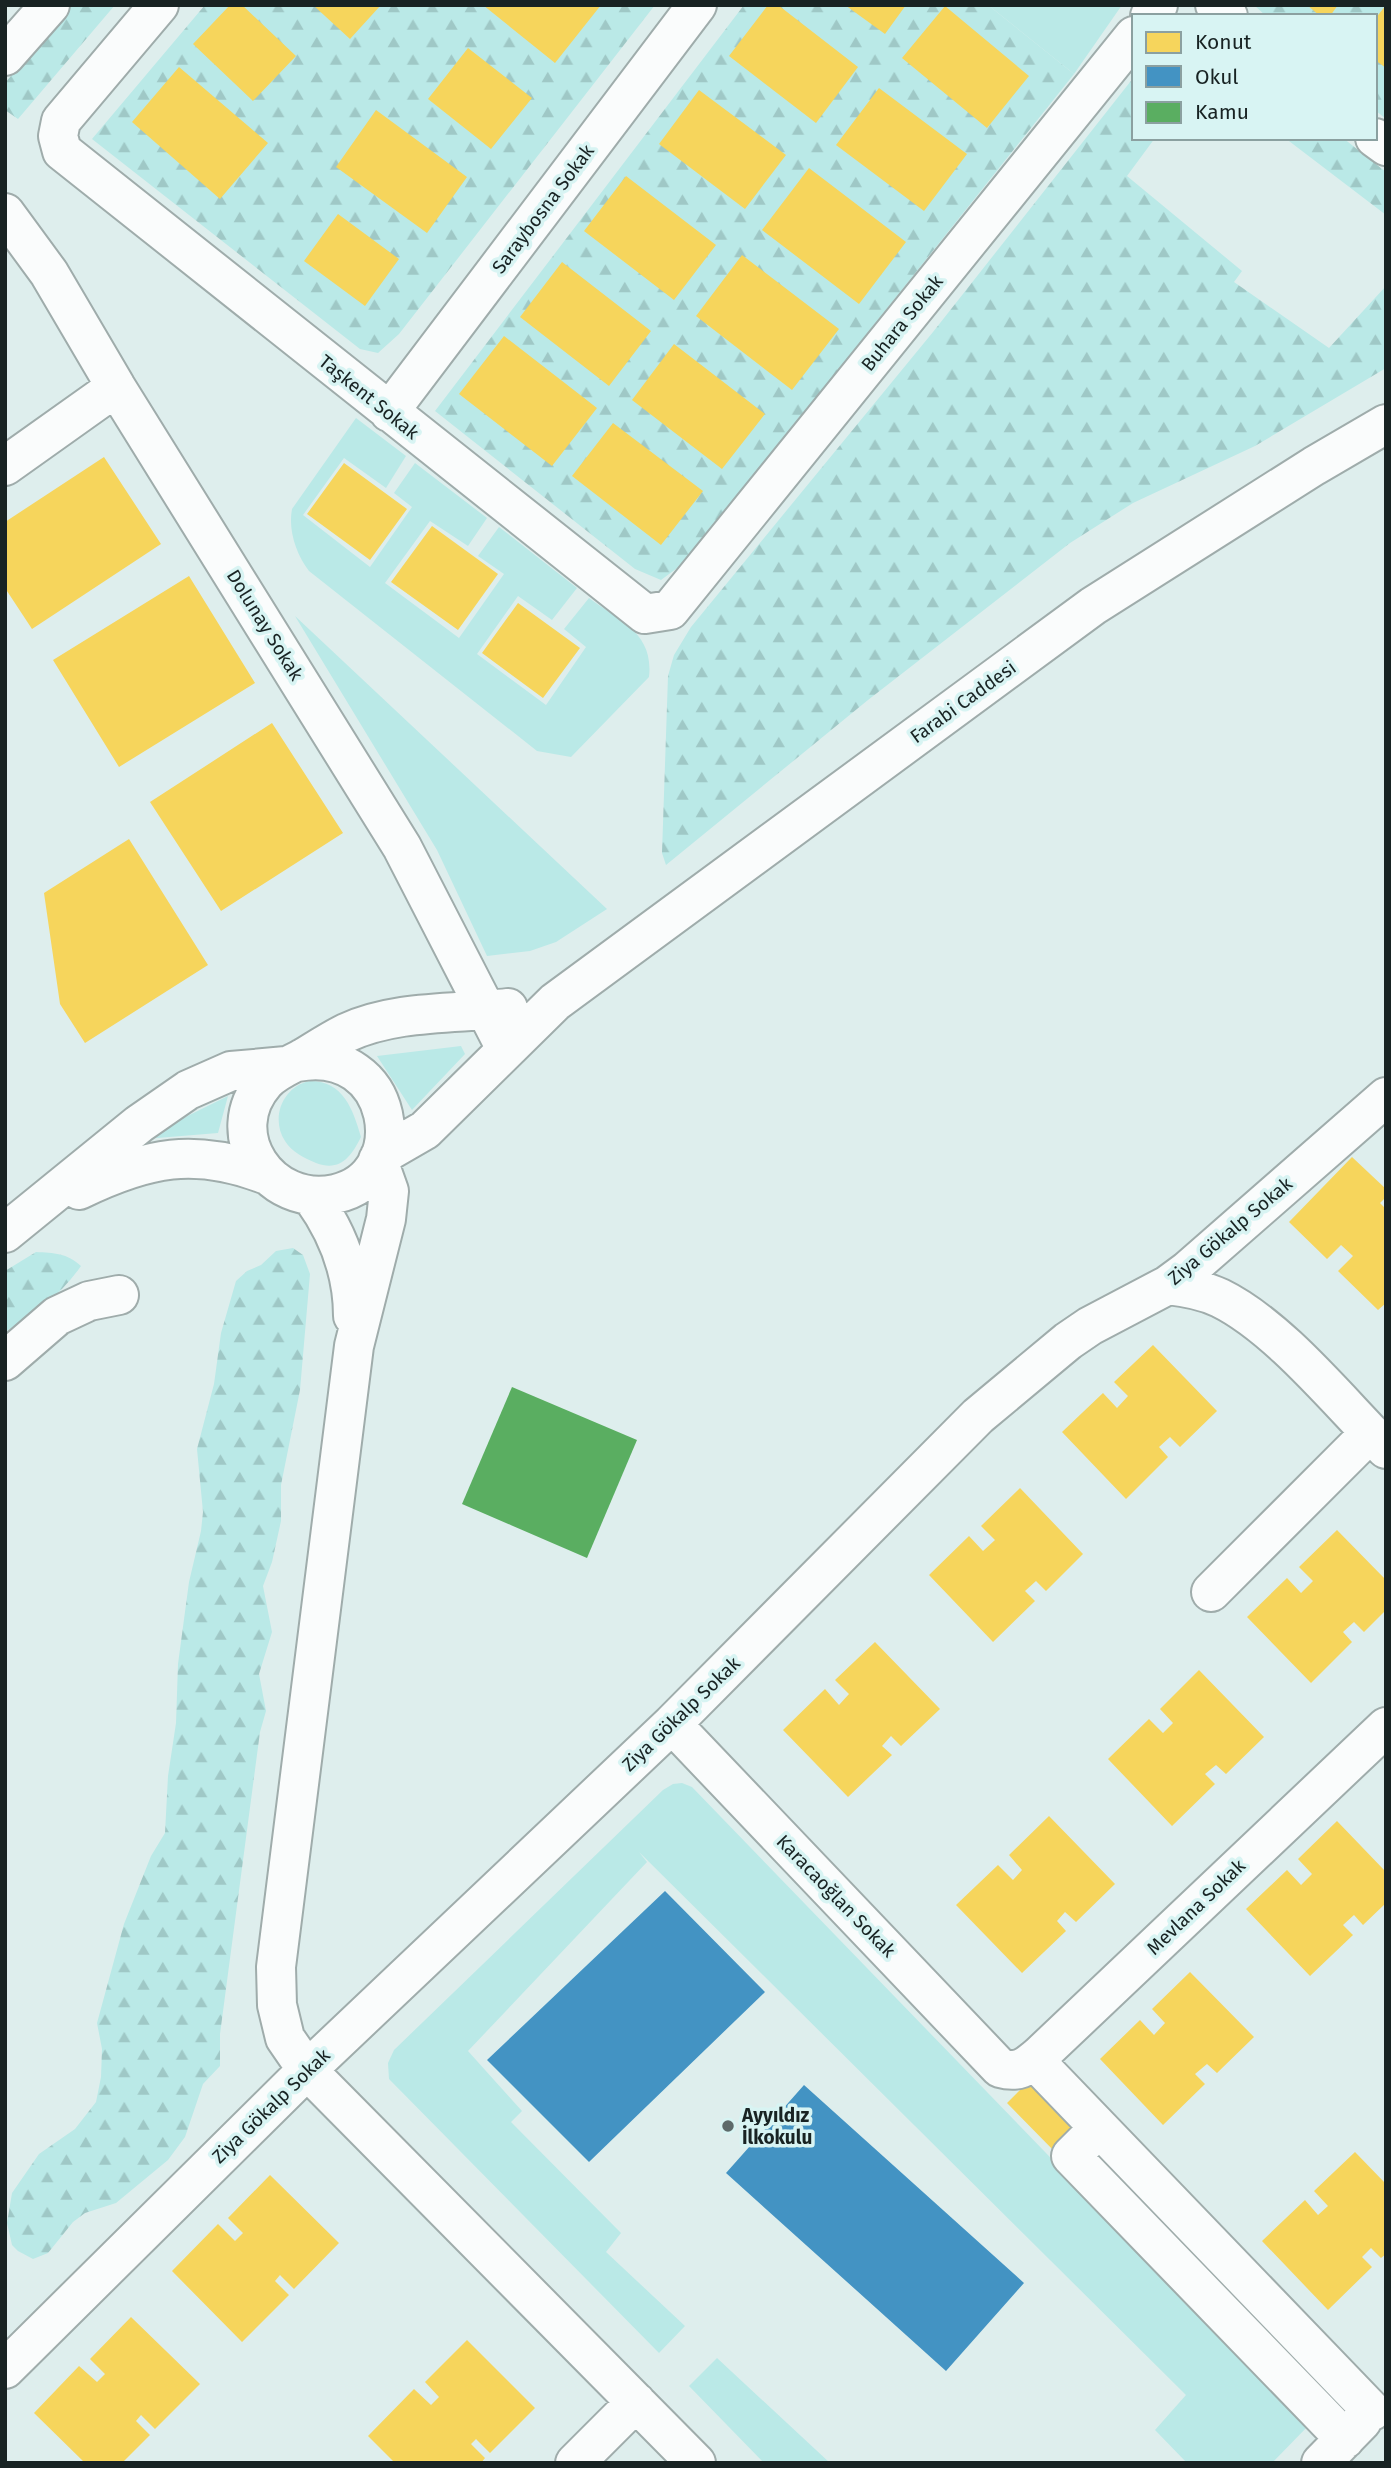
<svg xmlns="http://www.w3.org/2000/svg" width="1391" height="2468" font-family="'Fira Sans',sans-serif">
<defs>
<pattern id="forest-firs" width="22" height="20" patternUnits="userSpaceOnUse" patternTransform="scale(1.75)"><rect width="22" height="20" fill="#bae9e7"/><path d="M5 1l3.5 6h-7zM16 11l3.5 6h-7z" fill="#9fc8c6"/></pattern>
</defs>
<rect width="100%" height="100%" fill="#deeeed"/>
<path fill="#bae9e7" d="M 988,5 L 1122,5 L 1074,74 Z
M 356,418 L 406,456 L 386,488 L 344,458 L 303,515 L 370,567 L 412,507 L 394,493 L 415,463 L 487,518 L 468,546 L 430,521 L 385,583 L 459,638 L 504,574 L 478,556 L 499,527 L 577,588 L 552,620 L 518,596 L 477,654 L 546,705 L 586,647 L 564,629 L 589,598 C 620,621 654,633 649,677 L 571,757 L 537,751 L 309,571 C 296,554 288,530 292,509 Z
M 295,616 L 607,909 L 556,942 L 530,951 L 487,956 L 437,850 Z
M 461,1046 L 465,1054 L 412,1110 L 377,1056 Z
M 310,1081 C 343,1081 353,1109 361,1137 C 351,1157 340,1172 316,1163 C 304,1158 292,1152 285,1141 C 270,1118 283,1086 310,1081 Z
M 228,1096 L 218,1133 L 145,1139 L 155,1132 Z
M 682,1783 L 692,1787 L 1309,2425 L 1272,2463 L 1187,2463 L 1155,2430 L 1186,2395 L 639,1852 L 647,1862 L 468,2051 L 522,2111 L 511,2122 L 621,2233 L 606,2252 L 685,2326 L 659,2353 L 389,2079 L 388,2063 L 394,2050 L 663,1790 L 673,1784 Z
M 717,2358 L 830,2463 L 764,2463 L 689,2386 Z"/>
<path fill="url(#forest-firs)" d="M 71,5 L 115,5 L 18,119 L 5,110 L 5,83 Z
M 205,5 L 655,5 L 399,334 L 378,353 L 360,349 L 92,139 Z
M 744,5 L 988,5 L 1074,74 L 684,563 L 661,580 L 635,569 L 435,411 Z
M 1254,5 L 1386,5 L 1386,119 L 1375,110 L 1375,16 L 1266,16 Z
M 1134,77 L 1134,138 L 1155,138 L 1127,176 L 1242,271 L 1234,282 L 1329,348 L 1386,286 L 1386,368 L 1255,446 L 1133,503 L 1070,543 L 868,700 L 666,865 L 662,853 L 668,676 L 674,655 L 691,627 L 933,332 Z
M 1285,138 L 1343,138 L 1386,172 L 1386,215 Z
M 293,1248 L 303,1255 L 310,1274 L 300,1390 L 281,1485 L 281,1521 L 272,1562 L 263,1586 L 272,1632 L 259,1674 L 266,1711 L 260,1732 L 220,2034 L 220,2066 L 203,2084 L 185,2137 L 168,2160 L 116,2203 L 85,2213 L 73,2222 L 48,2253 L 33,2259 L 18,2251 L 12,2245 L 7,2223 L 12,2193 L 39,2154 L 75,2129 L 96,2102 L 101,2077 L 102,2049 L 97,2023 L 124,1924 L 151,1856 L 165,1833 L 168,1776 L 176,1723 L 178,1664 L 189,1582 L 201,1531 L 203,1512 L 197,1449 L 214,1384 L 221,1333 L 236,1281 L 247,1271 L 261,1265 L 276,1251 Z
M 36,1252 C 54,1253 67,1253 81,1266 C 61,1295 35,1313 5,1332 L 5,1271 Z"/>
<path fill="#f6d55c" d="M 230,5 L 242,5 L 296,56 L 253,101 L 193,44 Z
M 313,5 L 381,5 L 350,39 Z
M 483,5 L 601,5 L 555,63 Z
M 768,5 L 778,5 L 858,67 L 816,123 L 729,56 Z
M 845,5 L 906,5 L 885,34 Z
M 1307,5 L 1338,5 L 1330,16 L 1320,16 Z
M 1386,5 L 1386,68 L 1375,60 L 1375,19 Z
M 945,6 L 1029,76 L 987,128 L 902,58 Z
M 468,48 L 532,98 L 491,149 L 428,99 Z
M 179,67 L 268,143 L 220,199 L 132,122 Z
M 879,88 L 967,154 L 924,211 L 836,145 Z
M 699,90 L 786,155 L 745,209 L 659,144 Z
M 376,110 L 467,177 L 427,233 L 336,167 Z
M 809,168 L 906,242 L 859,304 L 762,230 Z
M 626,176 L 716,245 L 674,300 L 584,231 Z
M 338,214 L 399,259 L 365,306 L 304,261 Z
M 742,255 L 839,329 L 792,390 L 696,316 Z
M 562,262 L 651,331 L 609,386 L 520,317 Z
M 504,336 L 597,408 L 552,466 L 459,394 Z
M 674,344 L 765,414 L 722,469 L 632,400 Z
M 613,423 L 703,491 L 661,545 L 572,476 Z
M 104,457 L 161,544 L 32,629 L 5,588 L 5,522 Z
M 344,463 L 407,509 L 370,560 L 307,514 Z
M 432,526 L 498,574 L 458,630 L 391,582 Z
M 189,576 L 255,683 L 119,767 L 53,660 Z
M 518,603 L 580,648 L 543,698 L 482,653 Z
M 272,723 L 343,833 L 221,911 L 150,802 Z
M 129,839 L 208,965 L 85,1043 L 60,1004 L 44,893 Z
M 1352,1157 L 1386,1189 L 1386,1197 L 1380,1203 L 1386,1209 L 1386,1303 L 1378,1310 L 1338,1271 L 1353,1256 L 1341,1245 L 1327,1259 L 1289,1222 Z
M 1153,1345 L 1217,1411 L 1180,1447 L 1170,1437 L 1159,1447 L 1168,1457 L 1126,1499 L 1062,1432 L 1103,1393 L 1117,1408 L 1128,1396 L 1114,1382 Z
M 1020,1488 L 1083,1554 L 1046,1591 L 1036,1581 L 1025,1591 L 1035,1601 L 993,1642 L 929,1575 L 969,1536 L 983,1551 L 995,1540 L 981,1526 Z
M 1337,1530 L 1386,1580 L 1386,1610 L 1364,1632 L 1354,1622 L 1343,1632 L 1352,1642 L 1311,1683 L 1247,1617 L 1287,1578 L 1301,1593 L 1313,1581 L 1299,1567 Z
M 875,1642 L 940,1709 L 901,1746 L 891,1736 L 882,1746 L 892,1755 L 848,1797 L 783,1730 L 825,1689 L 839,1705 L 849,1694 L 835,1680 Z
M 1199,1670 L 1264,1737 L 1226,1774 L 1216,1765 L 1205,1774 L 1215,1784 L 1172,1826 L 1108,1759 L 1149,1719 L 1163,1733 L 1173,1723 L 1160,1709 Z
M 1049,1816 L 1115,1884 L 1076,1922 L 1065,1912 L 1057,1921 L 1066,1931 L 1022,1973 L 956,1905 L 998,1865 L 1013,1880 L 1022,1870 L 1009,1855 Z
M 1337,1821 L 1386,1872 L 1386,1903 L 1363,1925 L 1354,1915 L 1343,1925 L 1353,1935 L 1310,1976 L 1246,1909 L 1287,1870 L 1301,1885 L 1312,1874 L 1298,1859 Z
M 1190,1972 L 1254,2037 L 1217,2073 L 1207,2064 L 1195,2074 L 1205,2084 L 1163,2125 L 1100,2059 L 1140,2020 L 1154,2035 L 1165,2023 L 1152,2009 Z
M 1032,2078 L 1082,2129 L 1057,2154 L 1007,2103 Z
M 1355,2152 L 1386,2184 L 1386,2254 L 1381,2258 L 1371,2248 L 1362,2257 L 1372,2267 L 1328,2310 L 1262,2241 L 1305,2200 L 1318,2215 L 1328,2206 L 1314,2191 Z
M 270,2175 L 339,2243 L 294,2289 L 280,2275 L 275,2281 L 289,2295 L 242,2342 L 172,2271 L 218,2224 L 235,2241 L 243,2233 L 228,2218 Z
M 131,2317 L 200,2384 L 155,2429 L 141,2415 L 136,2421 L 150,2435 L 122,2463 L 85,2463 L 34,2413 L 79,2366 L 97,2382 L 105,2374 L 90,2359 Z
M 467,2340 L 535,2408 L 490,2453 L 476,2439 L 471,2444 L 485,2458 L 481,2463 L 395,2463 L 368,2436 L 414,2389 L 431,2405 L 439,2397 L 425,2382 Z"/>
<path fill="#4393c3" d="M 665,1891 L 765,1992 L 589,2162 L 487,2060 Z
M 804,2085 L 1024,2283 L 946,2371 L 726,2173 Z"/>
<path fill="#5aae61" d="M 512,1387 L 637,1440 L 587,1558 L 462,1504 Z"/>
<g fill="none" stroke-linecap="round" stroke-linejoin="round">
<defs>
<path id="minor" d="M 159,5 L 61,121 L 58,136 L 62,151 L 645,614 L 670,610 L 1134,36
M 1215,5 L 1228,16
M 1150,16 L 1158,5
M 5,56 L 50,5
M 1375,138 L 1386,146
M 5,213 L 49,273 L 116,387 L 402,847 L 506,1049
M 389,412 L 697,5
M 5,466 L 116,387
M 297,1062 C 395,1043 416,1177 335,1194 C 270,1208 219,1134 265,1082 C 276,1070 291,1065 305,1057 C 318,1049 332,1040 346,1033 C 395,1010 455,1014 508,1008
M 380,1156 L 425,1130 L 555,1002 L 1093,606 L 1314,466 L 1386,424
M 378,1160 L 389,1191 L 386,1219 L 354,1346 L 276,1967 L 277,2005 L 285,2038 L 307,2070 L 696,2463
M 79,1190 C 147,1157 195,1147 267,1175
M 312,1197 C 338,1233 353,1271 353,1316
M 5,1233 L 139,1124 L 188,1090 L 231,1071 L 286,1066
M 1168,1285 C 1186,1287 1203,1290 1220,1298 C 1279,1327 1339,1402 1386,1449
M 5,1361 L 57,1316 L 89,1301 L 119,1295
M 1211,1592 L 1370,1433
M 672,1724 L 1000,2068 C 1018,2073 1025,2068 1039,2056 L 1386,1727
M 1034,2060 L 1372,2411
M 1099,2128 L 1071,2156 L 1345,2439
M 5,2369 L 307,2070 L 672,1724 L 978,1416 L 1068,1341 L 1090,1326 L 1168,1285 L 1187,1271 L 1386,1097
M 575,2463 L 636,2402
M 1321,2463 L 1362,2421"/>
</defs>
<use href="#minor" stroke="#9facab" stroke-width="42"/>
<use href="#minor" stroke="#fafcfc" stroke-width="38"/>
</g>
<circle fill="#5d6a6a" stroke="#d8f4f3" stroke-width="2.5" cx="728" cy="2126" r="7"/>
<g text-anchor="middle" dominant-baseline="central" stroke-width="7" stroke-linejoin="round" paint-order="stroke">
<g font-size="19" fill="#182323" stroke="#d8f4f3">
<text transform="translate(543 209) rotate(-53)">Saraybosna Sokak</text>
<text transform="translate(902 323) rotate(-51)">Buhara Sokak</text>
<text transform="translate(369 397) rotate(39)">Taşkent Sokak</text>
<text transform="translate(265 625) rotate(58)">Dolunay Sokak</text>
<text transform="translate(963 702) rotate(-36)">Farabi Caddesi</text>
<text transform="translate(1230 1231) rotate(-40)">Ziya Gökalp Sokak</text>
<text transform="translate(681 1714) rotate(-44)">Ziya Gökalp Sokak</text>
<text transform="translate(836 1896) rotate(46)">Karacaoğlan Sokak</text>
<text transform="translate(1196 1907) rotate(-44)">Mevlana Sokak</text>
<text transform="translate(271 2106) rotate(-44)">Ziya Gökalp Sokak</text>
</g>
<g font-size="19" font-weight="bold" fill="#182323" stroke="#d8f4f3" text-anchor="start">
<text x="742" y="2115">Ayyıldız<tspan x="742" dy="22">İlkokulu</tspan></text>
</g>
</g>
<rect width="1391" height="2468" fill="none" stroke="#182323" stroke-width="14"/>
<rect x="1132" y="14" width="245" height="126" fill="#d8f4f3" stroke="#8ba0a0" stroke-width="2"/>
<rect x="1146" y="32" width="35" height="21" fill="#f6d55c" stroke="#8ba0a0" stroke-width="2"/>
<text x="1195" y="49" font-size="21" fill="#182323">Konut</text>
<rect x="1146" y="66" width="35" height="21" fill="#4393c3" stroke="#8ba0a0" stroke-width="2"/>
<text x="1195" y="84" font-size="21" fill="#182323">Okul</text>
<rect x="1146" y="102" width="35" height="21" fill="#5aae61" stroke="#8ba0a0" stroke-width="2"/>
<text x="1195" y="119" font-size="21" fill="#182323">Kamu</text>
</svg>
